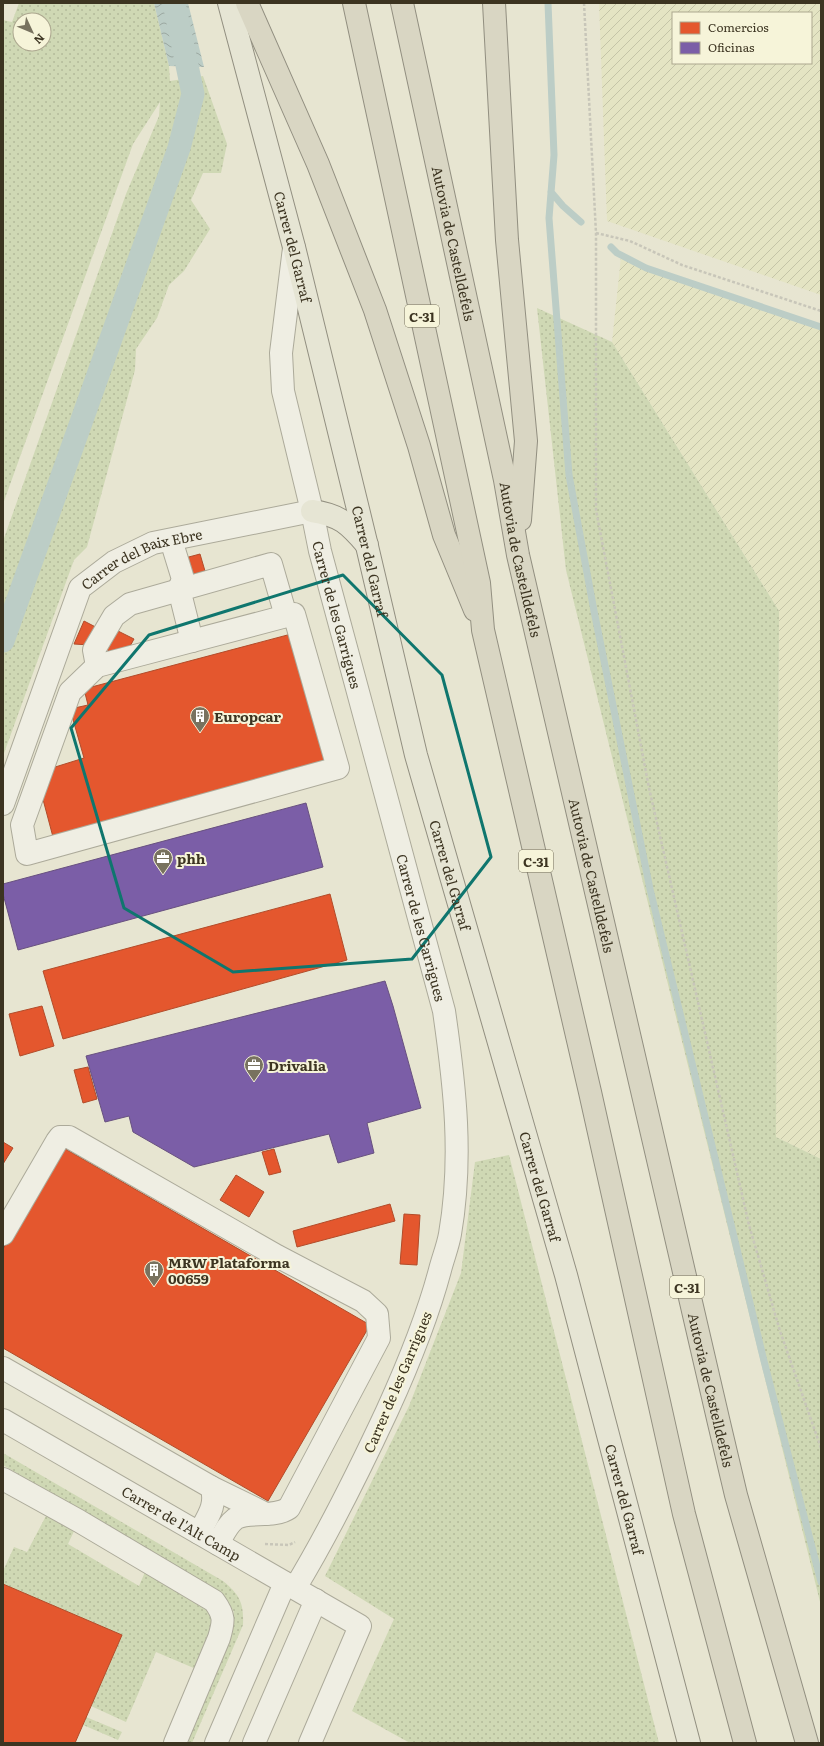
<svg xmlns="http://www.w3.org/2000/svg" width="824" height="1746" font-family="Literata,serif">
<defs>
<pattern id="farmland-furrows" width="10" height="10" patternUnits="userSpaceOnUse"><rect width="10" height="10" fill="#e4e4c3"/><path d="M-1 1l2-2M0 10L10 0M9 11l2-2" fill="none" stroke="#c4c4a7"/></pattern>
<pattern id="grass-dots" width="8" height="8" patternUnits="userSpaceOnUse"><rect width="8" height="8" fill="#cfd8b4"/><path d="M2 2h.1M6 6h.1" fill="none" stroke="#b3ba9a" stroke-width="1.8" stroke-linecap="round"/></pattern>
<pattern id="water-waves" width="16" height="10" patternUnits="userSpaceOnUse"><rect width="16" height="10" fill="#bccdc6"/><path d="M0 5q4-4 8 0t8 0" fill="none" stroke="#9aa7a0"/></pattern>
</defs>
<rect width="100%" height="100%" fill="#e7e5d1"/>
<path fill="url(#farmland-furrows)" fill-rule="evenodd" d="M 599,3 L 821,3 L 821,295 L 607,221 ZM 673,13 L 811,13 L 811,63 L 673,63 Z
M 621,257 L 821,328 L 821,1159 L 776,1137 L 779,611 L 612,342 Z"/>
<path fill="url(#grass-dots)" fill-rule="evenodd" d="M 19,3 L 154,3 L 169,66 L 170,81 L 203,76 L 227,144 L 221,173 L 203,173 L 191,200 L 210,229 L 184,271 L 169,285 L 157,318 L 136,349 L 135,370 L 87,547 L 74,560 L 3,756 L 3,541 L 126,194 L 159,116 L 160,102 L 133,144 L 3,504 L 3,20 L 12,22 ZM 20,20 L 44,20 L 44,44 L 20,44 Z
M 537,308 L 612,342 L 779,611 L 776,1137 L 821,1159 L 821,1606 L 566,570 Z
M 509,1155 L 659,1743 L 410,1743 L 352,1711 L 394,1619 L 325,1576 L 409,1406 L 461,1273 L 475,1162 Z
M 3,1453 L 223,1581 C 240,1595 244,1603 243,1625 L 192,1743 L 180,1743 L 230,1626 L 234,1612 L 224,1596 L 3,1465 Z
M 47,1514 L 75,1529 L 68,1544 L 139,1586 L 145,1572 L 206,1610 L 212,1617 L 212,1629 L 196,1669 L 156,1652 L 126,1722 L 91,1706 L 122,1635 L 3,1584 L 3,1571 L 14,1547 L 27,1552 Z
M 86,1717 L 122,1732 L 118,1740 L 83,1725 Z"/>
<path fill="url(#water-waves)" d="M 154,3 L 188,3 L 204,67 L 169,66 Z"/>
<path fill="#e4572e" stroke="#b24c2a" d="M 200,554 L 205,571 L 190,575 L 185,558 Z
M 84,621 L 111,635 L 105,646 L 74,644 Z
M 114,629 L 134,639 L 123,659 L 104,648 Z
M 295,633 L 330,763 L 53,837 L 36,773 L 84,758 L 70,709 L 88,705 L 84,689 Z
M 330,894 L 347,960 L 63,1039 L 43,971 Z
M 42,1006 L 54,1046 L 20,1056 L 9,1014 Z
M 88,1067 L 97,1099 L 83,1103 L 74,1070 Z
M 3,1142 L 13,1148 L 3,1164 Z
M 62,1147 L 370,1325 L 268,1501 L 3,1348 L 3,1249 Z
M 274,1149 L 281,1172 L 269,1175 L 262,1152 Z
M 236,1175 L 264,1192 L 249,1217 L 220,1200 Z
M 390,1204 L 395,1221 L 297,1247 L 293,1231 Z
M 404,1214 L 420,1215 L 417,1265 L 400,1264 Z
M 3,1584 L 122,1635 L 75,1743 L 3,1743 Z"/>
<path fill="#7b5ea7" stroke="#68517f" d="M 306,803 L 323,867 L 18,950 L 3,894 L 3,884 Z
M 385,981 L 393,1006 L 421,1108 L 367,1123 L 374,1153 L 338,1163 L 329,1134 L 194,1167 L 133,1132 L 129,1116 L 105,1122 L 86,1056 Z"/>
<g fill="none" stroke-linecap="round" stroke-linejoin="round">
<path stroke="#bccdc6" stroke-width="7" d="M 548,3 L 554,155 L 549,218 L 569,475 L 594,611 L 650,889 L 764,1361 L 821,1582
M 551,192 L 563,206 L 581,222
M 611,247 L 617,253 L 646,268 L 821,327"/>
<path stroke="#bccdc6" stroke-width="23" d="M 3,641 L 179,148 L 193,94 L 174,3"/>
<defs>
<g id="minor">
<path id="s1" d="M 294,248 L 281,353 L 283,391 L 312,511 L 320,551 L 444,1011 C 455,1087 463,1158 450,1234 C 448,1246 443,1258 440,1270 C 427,1319 408,1365 387,1411 C 359,1471 329,1532 295,1588"/>
<path d="M 171,540 L 183,579 L 179,589 L 192,641"/>
<path d="M 294,614 L 338,768 L 27,854 L 22,825 L 70,692 L 97,666 Z"/>
<path d="M 97,666 L 94,650 L 114,616 L 130,604 L 271,564 L 286,616"/>
<path id="s2" d="M 3,804 L 80,588 L 114,562 L 153,543 L 312,511"/>
<path d="M 3,1234 L 57,1141 L 60,1137 L 69,1137 L 277,1256 L 363,1301 L 377,1314 L 379,1338 L 289,1508 C 273,1519 247,1510 235,1519 C 227,1525 223,1535 218,1544"/>
<path d="M 3,1368 L 211,1487 C 218,1504 207,1518 199,1533"/>
<path id="s3" d="M 3,1420 L 360,1626 L 310,1743"/>
<path d="M 3,1479 L 79,1521 L 214,1601 C 225,1616 224,1621 219,1638 L 175,1743"/>
<path d="M 211,1487 L 266,1514"/>
<path d="M 216,1743 L 285,1583"/>
<path d="M 254,1743 L 316,1600"/>
</g>
<g id="major">
<path id="s4" d="M 229,3 L 294,247 L 367,546 L 416,755 L 566,1275 L 689,1743"/>
<path d="M 312,511 C 340,515 349,524 367,545"/>
</g>
<g id="highway">
<path d="M 247,3 L 318,164 L 375,310 L 419,446 L 444,535 L 475,610"/>
<path d="M 354,3 L 479,583 L 483,630 L 590,1092 L 684,1514 L 745,1743"/>
<path id="s5" d="M 402,3 L 505,480 L 518,555 L 719,1423 L 736,1495 L 807,1743"/>
<path d="M 494,3 L 507,240 L 526,441 L 520,520"/>
</g>
</defs>
<use href="#minor" stroke="#acaa9a" stroke-width="24"/>
<use href="#major" stroke="#928f80" stroke-width="24"/>
<use href="#highway" stroke="#928f80" stroke-width="24"/>
<path stroke="#c8c6b9" stroke-width="2.5" stroke-dasharray="3 2" stroke-linecap="butt" d="M 584,3 L 596,233 L 596,510 L 649,788 L 749,1225 L 780,1331 L 821,1448
M 596,233 L 630,241 L 682,265 L 821,311
M 265,1544 L 289,1545 L 295,1542"/>
<use href="#minor" stroke="#efeee3" stroke-width="22"/>
<use href="#major" stroke="#e6e5d4" stroke-width="22"/>
<use href="#highway" stroke="#d9d6c3" stroke-width="22"/>
</g>
<path fill="none" stroke="#0f766e" stroke-width="3" stroke-linejoin="round" d="M 343,575 L 442,675 L 491,857 L 412,959 L 233,972 L 124,908 L 71,728 L 149,635 Z"/>
<defs>
<symbol id="building-pin" viewBox="-11 -11 22 30"><path d="M0 17L-7.5 6A9.5 9.5 0 1 1 7.5 6Z" fill="#78725f" stroke="#f6f4d9"/><path d="M-4-6H4V6H1V3H-1V6H-4ZM-2.5-4.3h1.7v1.8h-1.7ZM.8-4.3h1.7v1.8H.8ZM-2.5-1h1.7V.8h-1.7ZM.8-1h1.7V.8H.8Z" fill="#fff"/></symbol>
<symbol id="office-pin" viewBox="-11 -11 22 30"><path d="M0 17L-7.5 6A9.5 9.5 0 1 1 7.5 6Z" fill="#78725f" stroke="#f6f4d9"/><path d="M-6-3h4V-5.5h4V-3h4V5H-6ZM-1-4.5V-3h2v-1.5ZM-6 0V1H6V0Z" fill="#fff"/></symbol>
</defs>
<g fill-rule="evenodd">
<use href="#building-pin" x="189" y="705" width="22" height="30"/>
<use href="#office-pin" x="152" y="847" width="22" height="30"/>
<use href="#office-pin" x="243" y="1054" width="22" height="30"/>
<use href="#building-pin" x="143" y="1259" width="22" height="30"/>
</g>
<g text-anchor="middle" dominant-baseline="central" stroke-width="4" stroke-linejoin="round" paint-order="stroke">
<g fill="#f6f4d9" stroke="#746e58" stroke-width="1">
<rect x="405" y="305" width="34" height="22" rx="3"/>
<rect x="519" y="850" width="34" height="22" rx="3"/>
<rect x="670" y="1276" width="34" height="22" rx="3"/>
</g>
<g font-size="13" font-weight="bold" fill="#3c3421">
<text x="422" y="316">C-31</text>
<text x="536" y="861">C-31</text>
<text x="687" y="1287">C-31</text>
</g>
<g font-size="14" fill="#3c3421" stroke="#f6f4d9">
<text stroke="none"><textPath href="#s5" startOffset="246">Autovia de Castelldefels</textPath></text>
<text stroke="none"><textPath href="#s4" startOffset="252">Carrer del Garraf</textPath></text>
<text stroke="none"><textPath href="#s5" startOffset="569">Autovia de Castelldefels</textPath></text>
<text stroke="none"><textPath href="#s4" startOffset="576">Carrer del Garraf</textPath></text>
<text stroke="none"><textPath href="#s2" startOffset="299">Carrer del Baix Ebre</textPath></text>
<text stroke="none"><textPath href="#s1" startOffset="374">Carrer de les Garrigues</textPath></text>
<text stroke="none"><textPath href="#s4" startOffset="900">Carrer del Garraf</textPath></text>
<text stroke="none"><textPath href="#s5" startOffset="893">Autovia de Castelldefels</textPath></text>
<text stroke="none"><textPath href="#s1" startOffset="698">Carrer de les Garrigues</textPath></text>
<text stroke="none"><textPath href="#s4" startOffset="1224">Carrer del Garraf</textPath></text>
<text transform="translate(397 1382) rotate(-67)">Carrer de les Garrigues</text>
<text stroke="none"><textPath href="#s5" startOffset="1421">Autovia de Castelldefels</textPath></text>
<text stroke="none"><textPath href="#s4" startOffset="1548">Carrer del Garraf</textPath></text>
<text stroke="none"><textPath href="#s3" startOffset="206">Carrer de l'Alt Camp</textPath></text>
</g>
<g font-size="14" font-weight="bold" fill="#3c3421" stroke="#f6f4d9" text-anchor="start">
<text x="214" y="716">Europcar</text>
<text x="177" y="858">phh</text>
<text x="268" y="1065">Drivalia</text>
<text x="168" y="1262">MRW Plataforma<tspan x="168" dy="16">00659</tspan></text>
</g>
</g>
<rect width="824" height="1746" fill="none" stroke="#3c3421" stroke-width="8"/>
<rect x="672" y="12" width="140" height="52" fill="#f6f4d9" stroke="#aca78f"/>
<rect x="680" y="22" width="20" height="12" fill="#e4572e" stroke="#aca78f"/>
<text x="708" y="32" font-size="12" fill="#3c3421">Comercios</text>
<rect x="680" y="42" width="20" height="12" fill="#7b5ea7" stroke="#aca78f"/>
<text x="708" y="52" font-size="12" fill="#3c3421">Oficinas</text>
<g transform="translate(32 32) rotate(134)"><circle r="19" fill="#f6f4d9" stroke="#aca78f"/>
<path d="M0-3L7 15L0 10L-7 15Z" fill="#78725f"/>
<text y="-6" font-size="11" font-weight="bold" text-anchor="middle" fill="#3c3421">N</text>
</g>
</svg>
